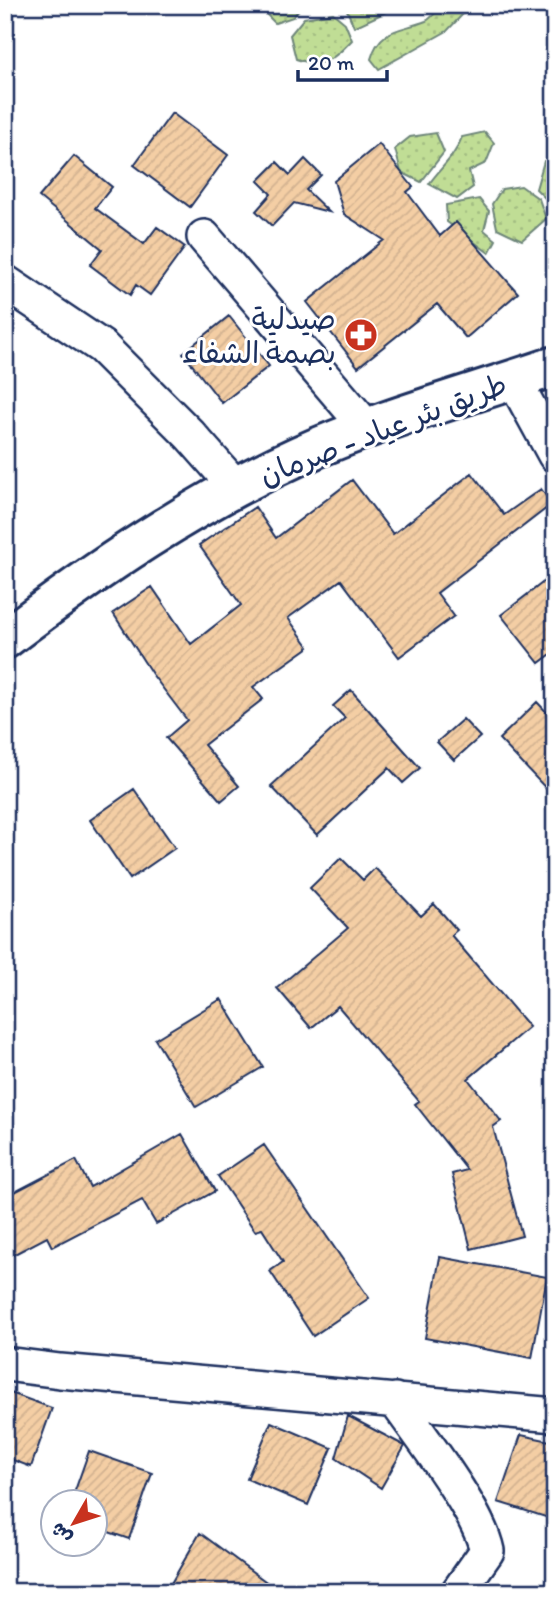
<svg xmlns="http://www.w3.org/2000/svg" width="560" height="1597" font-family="Itim,'Playpen Sans Arabic',sans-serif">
<defs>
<pattern id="grass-dots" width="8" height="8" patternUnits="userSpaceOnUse" patternTransform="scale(1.75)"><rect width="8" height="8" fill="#c0dd95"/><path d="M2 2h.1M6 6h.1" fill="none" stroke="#a4be83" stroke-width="1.8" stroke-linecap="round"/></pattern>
<pattern id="building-hatch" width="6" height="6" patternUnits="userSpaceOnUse" patternTransform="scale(1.75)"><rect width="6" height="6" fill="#f4cea4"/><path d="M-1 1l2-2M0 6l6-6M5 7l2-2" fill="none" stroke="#d1b190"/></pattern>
</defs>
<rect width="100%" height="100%" fill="#fff"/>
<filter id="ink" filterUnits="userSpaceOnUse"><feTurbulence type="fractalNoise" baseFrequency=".0143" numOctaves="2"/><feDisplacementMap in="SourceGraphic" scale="14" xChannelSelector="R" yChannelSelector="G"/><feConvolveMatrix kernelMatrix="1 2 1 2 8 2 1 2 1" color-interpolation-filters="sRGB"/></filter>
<g filter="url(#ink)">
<path fill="url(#grass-dots)" stroke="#6e867a" stroke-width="2" d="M 265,5 L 303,5 L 293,17 L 275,23 L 263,11 Z
M 350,5 L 401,5 L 354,27 L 347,10 Z
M 442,5 L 460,5 L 463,14 L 447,31 L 379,69 L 371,59 C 380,27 401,31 426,21 C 432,18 437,10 442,5 Z
M 333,13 L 345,23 L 352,40 C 332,61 324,68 296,59 L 290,35 L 304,18 Z
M 485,132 L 494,143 L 486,163 L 469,171 L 473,187 L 457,199 L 429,184 C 441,167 455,157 462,137 Z
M 436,133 L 444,152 L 421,182 L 401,172 L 395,149 L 410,137 Z
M 544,161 L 555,161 L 555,208 L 536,189 Z
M 521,186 L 539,199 L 546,219 L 522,240 L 497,228 L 492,204 L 502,189 Z
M 479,199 L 489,211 L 484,230 L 496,240 L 489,253 L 447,222 L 446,205 Z"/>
<path fill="url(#building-hatch)" stroke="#1b2f5e" stroke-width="2" d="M 172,113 L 228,155 L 190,207 L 134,165 Z
M 379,144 L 413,187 L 407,192 L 440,236 L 456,222 L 518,293 L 466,338 L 437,304 L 358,367 L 307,302 L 384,240 L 344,214 L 334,181 Z
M 74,156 L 112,187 L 95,208 L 144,244 L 157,227 L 185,247 L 150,295 L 136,285 L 130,295 L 90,265 L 102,249 L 39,197 Z
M 305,159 L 321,175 L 306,190 L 329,212 L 294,203 L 272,226 L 256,211 L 271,194 L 258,181 L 277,162 L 290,175 Z
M 229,316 L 269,366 L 222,403 L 183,353 Z
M 472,473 L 504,515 L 541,489 L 552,504 L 437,593 L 454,616 L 399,657 L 341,580 L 288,618 L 309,647 L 253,687 L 263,699 L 204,745 L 239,786 L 221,801 L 166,738 L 187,720 L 152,674 L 113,613 L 152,587 L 191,644 L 241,605 L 199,545 L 255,507 L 276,538 L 352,480 L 393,534 Z
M 555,573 L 555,651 L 539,663 L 501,615 Z
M 351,690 L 420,768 L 403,783 L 389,768 L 317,835 L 271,786 L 345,718 L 333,706 Z
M 537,702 L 555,721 L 555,798 L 499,739 Z
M 463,719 L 480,737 L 454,760 L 437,742 Z
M 134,789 L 175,848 L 130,879 L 90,820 Z
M 341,858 L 363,880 L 375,868 L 421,916 L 434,904 L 457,930 L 451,935 L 529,1027 L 468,1079 L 501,1121 L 493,1127 L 522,1236 L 471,1249 L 452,1174 L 467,1170 L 415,1104 L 419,1101 L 338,1006 L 311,1028 L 277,988 L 348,928 L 310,888 Z
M 221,999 L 263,1067 L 196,1107 L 155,1039 Z
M 182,1134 L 215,1191 L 156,1224 L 142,1200 L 52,1247 L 47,1237 L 5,1259 L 5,1197 L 76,1160 L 90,1187 Z
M 264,1145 L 369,1298 L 313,1336 L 270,1271 L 283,1262 L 262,1229 L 255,1231 L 218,1176 Z
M 440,1257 L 547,1277 L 532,1358 L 425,1338 Z
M 5,1391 L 52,1408 L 31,1467 L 5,1457 Z
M 348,1416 L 405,1446 L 381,1488 L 336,1458 Z
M 271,1422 L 332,1448 L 308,1505 L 247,1479 Z
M 521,1435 L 555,1442 L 555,1520 L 498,1502 Z
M 89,1451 L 152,1473 L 129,1539 L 94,1527 L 94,1502 L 71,1502 Z
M 200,1533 L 280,1592 L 166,1592 Z"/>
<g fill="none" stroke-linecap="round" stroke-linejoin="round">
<defs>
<path id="minor" d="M 204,237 L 368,429
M 5,282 L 102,347 L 190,435 L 235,486
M 514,380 L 555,455
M 5,1364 L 60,1371 L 555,1415
M 395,1400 C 420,1436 479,1510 487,1551 L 458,1592"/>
<path id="highway" d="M 5,639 C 97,569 193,504 298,456 C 380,419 470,395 555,366"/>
</defs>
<use href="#minor" stroke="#1b2f5e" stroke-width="38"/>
<use href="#highway" stroke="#1b2f5e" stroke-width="44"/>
<use href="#minor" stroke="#fff" stroke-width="33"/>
<use href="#highway" stroke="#fff" stroke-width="38"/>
</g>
</g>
<defs>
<symbol id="pharmacy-disc" viewBox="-11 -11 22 22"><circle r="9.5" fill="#c8321e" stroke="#fff"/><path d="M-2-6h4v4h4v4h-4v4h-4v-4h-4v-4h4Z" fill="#fff"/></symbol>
</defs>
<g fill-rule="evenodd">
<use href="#pharmacy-disc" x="342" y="316" width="38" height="38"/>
</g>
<g text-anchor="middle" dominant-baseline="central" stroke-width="6" stroke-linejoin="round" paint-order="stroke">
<g font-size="30" fill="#1b2f5e" stroke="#fff" text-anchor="end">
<text x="336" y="318">صيدلية<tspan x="336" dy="34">بصمة الشفاء</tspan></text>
</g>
<g font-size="30" fill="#1b2f5e" stroke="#fff">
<text transform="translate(383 429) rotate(-21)">طريق بئر عياد - صرمان</text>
</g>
</g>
<rect width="560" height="1597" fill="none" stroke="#fff" stroke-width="28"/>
<rect x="14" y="14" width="532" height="1569" fill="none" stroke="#1b2f5e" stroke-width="2.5" filter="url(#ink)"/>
<g transform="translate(74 1523) rotate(231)"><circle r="33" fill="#ffffff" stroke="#a4acbf" stroke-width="2"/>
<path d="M0-5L12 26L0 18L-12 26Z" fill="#c8321e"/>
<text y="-10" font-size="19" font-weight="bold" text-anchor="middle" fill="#1b2f5e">ش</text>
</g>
<path d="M298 70v10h89v-10" fill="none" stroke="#1b2f5e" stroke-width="3.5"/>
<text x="308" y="70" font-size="21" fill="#1b2f5e" stroke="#ffffff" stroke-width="5" paint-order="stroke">20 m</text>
</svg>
